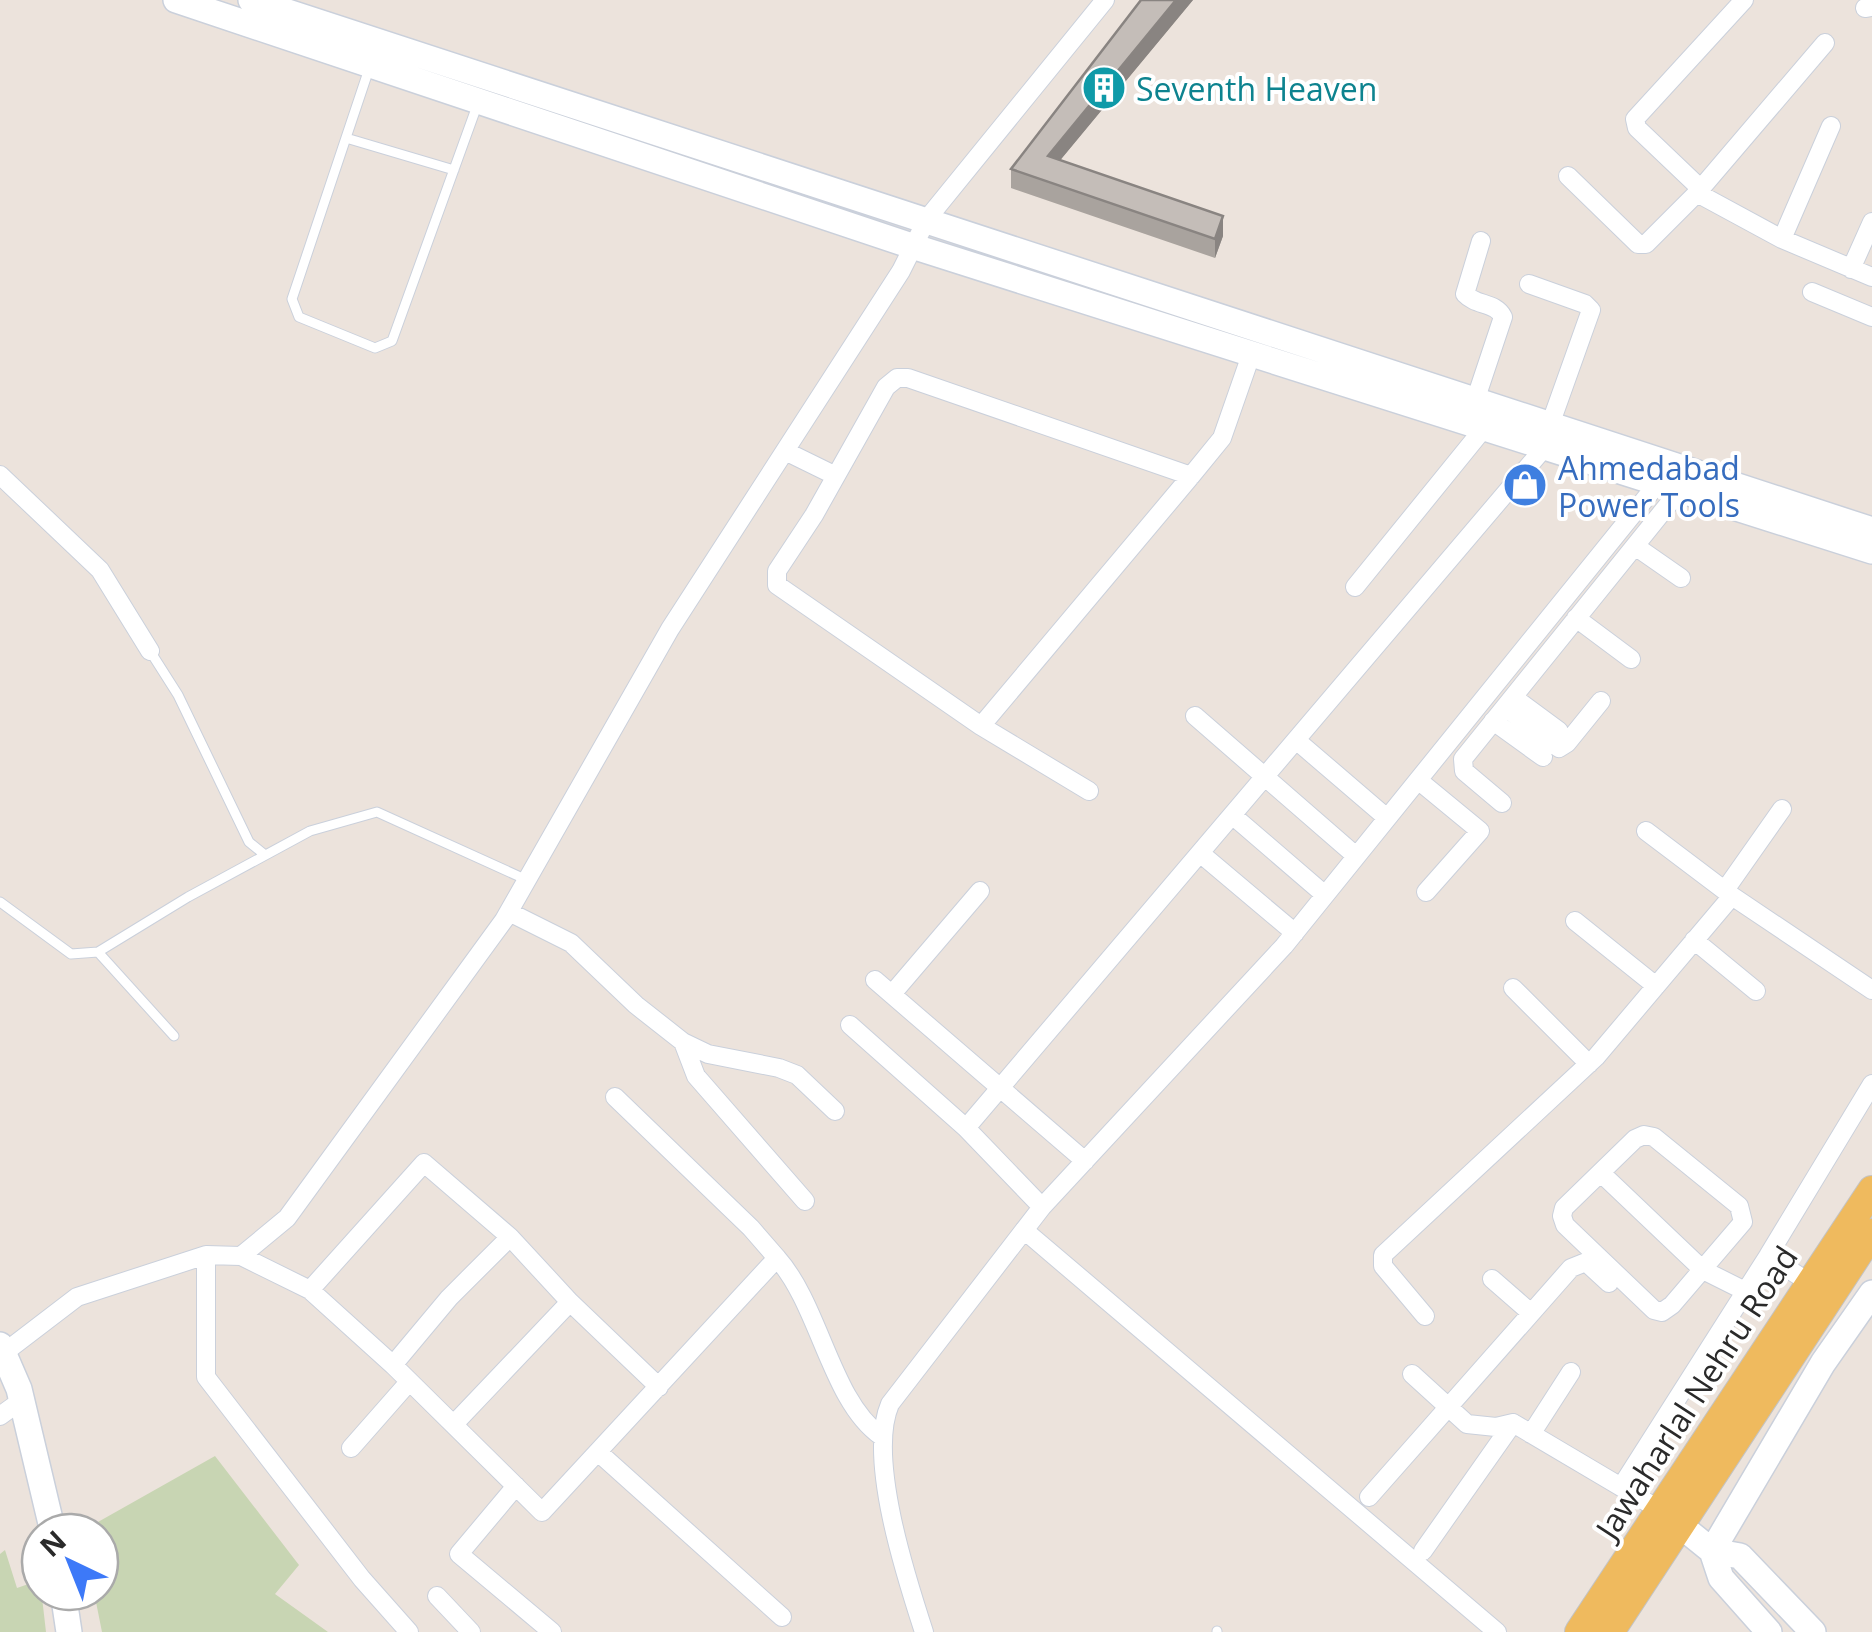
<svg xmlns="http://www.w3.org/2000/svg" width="1872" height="1632" font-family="'Open Sans',sans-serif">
<rect width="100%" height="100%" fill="#ece3dc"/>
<path fill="#c8d5b3" d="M 215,1456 L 299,1565 L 275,1594 L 328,1632 L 102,1632 L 94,1592 L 100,1592 L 100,1532 L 82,1531 Z
M 5,1550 L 17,1588 L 40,1580 L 46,1632 L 0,1632 L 0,1554 Z"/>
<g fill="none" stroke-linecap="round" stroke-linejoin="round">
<defs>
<path id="lane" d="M 370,66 L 292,299 L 299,317 L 375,348 L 392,341 L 478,103
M 346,138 L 454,170
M 150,651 L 178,695 L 249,842 L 265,855
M 0,902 L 71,954 L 98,952 L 188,897 L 310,831 L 377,812 L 527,880
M 98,952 L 174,1036
M 1217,1632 L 1217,1631"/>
<path id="street" d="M 1865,8 L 1872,7
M 1568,176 L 1638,244 L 1646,244 L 1697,193 L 1825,43
M 1701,189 L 1637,128 L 1635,119 L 1744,0
M 1697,193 L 1782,239 L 1872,277
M 1782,239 L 1831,126
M 1851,269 L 1872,222
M 1529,284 L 1585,304 L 1591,310 L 1550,425
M 1812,292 L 1872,317
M 1475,401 L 1503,317 C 1496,302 1476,306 1465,294 L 1481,241
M 785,451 L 836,476
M 0,475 L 100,570 L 150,651
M 1191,476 L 908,378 L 897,378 L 886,387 L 814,515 L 777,571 L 777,585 L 981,726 L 1191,476 L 1222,438 L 1252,352
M 1635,546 L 1681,578
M 1355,587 L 1484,428
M 1576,618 L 1631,659
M 1513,697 L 1559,731
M 1505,707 L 1559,748 L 1567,743 L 1601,701
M 1195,716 L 1356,856
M 1493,721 L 1543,757
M 981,726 L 1089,791
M 1296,740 L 1387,818
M 1418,780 L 1480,831 L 1426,892
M 1502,803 L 1464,771 L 1463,759 L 1680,490
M 1232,815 L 1325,895
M 1646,831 L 1732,896
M 1200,853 L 1295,933
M 1725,890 L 1782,809
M 509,912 L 571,943 L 636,1005 L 683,1042 L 708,1054 L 779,1068 L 797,1075 L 835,1111
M 1575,921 L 1656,986
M 1694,940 L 1756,991
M 875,980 L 1085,1161
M 1513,988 L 1589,1064
M 892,994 L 980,891
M 850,1025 L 966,1128 L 1042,1207
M 683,1042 L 696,1076 L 805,1201
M 615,1097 L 751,1228 L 777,1258
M 966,1128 L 1544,448
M 1644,1135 L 1654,1137 L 1739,1206 L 1743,1222 L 1672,1305 L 1662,1312 L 1654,1310 L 1565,1225 L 1562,1216 L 1564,1208 L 1635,1139 Z
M 1601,1173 L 1703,1270 L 1745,1291
M 1024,1230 L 1497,1632
M 206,1255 L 206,1377 L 362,1579 L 409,1632
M 241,1256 L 310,1290 L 393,1365 L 542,1512 L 777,1258 C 820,1306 831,1401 881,1436
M 1768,1256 L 1810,1283
M 1492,1279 L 1531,1313
M 310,1290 L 424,1163 L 510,1237
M 570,1302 L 659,1387
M 1425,1316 L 1383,1266 L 1383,1255 L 1596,1057 L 1732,896 L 1872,990
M 5,1352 L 77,1297 L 206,1255 L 241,1256 L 287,1218 L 504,920 L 670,629 L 901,271 L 927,219 L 1105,0
M 393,1365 L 449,1298 L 510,1237 L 570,1302 L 454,1424
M 1412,1374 L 1467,1424 L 1496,1427 L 1513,1423
M 0,1416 L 22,1400
M 1531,1434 L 1571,1372
M 351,1448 L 409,1382
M 598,1452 L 782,1617
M 516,1486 L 459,1554 L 552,1632
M 1621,1487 L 1768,1256 L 1872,1084
M 1369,1497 L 1571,1268 L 1586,1262 L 1609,1283
M 1423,1551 L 1513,1423 L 1660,1510
M 437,1596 L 471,1632
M 924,1632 C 906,1577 867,1457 890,1404 L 1042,1207 L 1284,946 L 1658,483"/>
<path id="secondary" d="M 176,0 L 915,247 L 1872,551
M 251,0 L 1872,530
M 0,1345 L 19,1389 L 53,1532
M 1665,1513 L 1712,1551 L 1721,1578 L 1769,1632
M 1712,1551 L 1823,1363 L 1872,1293
M 1712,1551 L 1740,1556 L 1813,1632
M 63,1592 L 69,1632"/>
<path id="primary" d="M 1579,1632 L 1872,1190
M 1610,1632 L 1872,1233"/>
</defs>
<use href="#lane" stroke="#cad0db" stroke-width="11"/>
<use href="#street" stroke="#cad0db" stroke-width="20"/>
<use href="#secondary" stroke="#cad0db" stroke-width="28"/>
<use href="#primary" stroke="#c3c3c3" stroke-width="30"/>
<use href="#lane" stroke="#fff" stroke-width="9"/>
<use href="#street" stroke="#fff" stroke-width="18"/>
<use href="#secondary" stroke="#fff" stroke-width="25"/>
<use href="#primary" stroke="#efba5e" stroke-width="28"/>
</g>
<path fill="#a9a39e" d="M 1141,0 L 1193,0 L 1060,160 L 1223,236 L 1215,258 L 1011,188 L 1011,169 Z"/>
<path fill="#898481" d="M 1176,0 L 1193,0 L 1048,175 L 1048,156 Z
M 1223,216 L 1223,236 L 1215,258 L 1215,239 Z"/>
<path fill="#c4bdb8" stroke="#898481" stroke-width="2.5" d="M 1141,0 L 1176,0 L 1048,156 L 1223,216 L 1215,239 L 1011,169 Z"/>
<defs>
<symbol id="building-disc" viewBox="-11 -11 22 22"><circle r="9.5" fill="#0f9aa8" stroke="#fff"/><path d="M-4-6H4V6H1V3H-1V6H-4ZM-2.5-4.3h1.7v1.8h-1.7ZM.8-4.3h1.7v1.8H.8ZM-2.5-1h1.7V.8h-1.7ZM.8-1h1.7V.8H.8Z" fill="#fff"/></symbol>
<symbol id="shop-disc" viewBox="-11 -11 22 22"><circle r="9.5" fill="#3f7fe0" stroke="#fff"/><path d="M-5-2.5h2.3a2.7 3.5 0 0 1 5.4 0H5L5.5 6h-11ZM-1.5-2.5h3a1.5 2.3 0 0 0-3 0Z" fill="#fff"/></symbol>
</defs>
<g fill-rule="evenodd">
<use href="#building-disc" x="1079" y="63" width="50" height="50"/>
<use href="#shop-disc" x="1500" y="460" width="50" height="50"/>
</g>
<g text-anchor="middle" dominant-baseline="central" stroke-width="8" stroke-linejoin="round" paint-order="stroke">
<g font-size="32" fill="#0d838f" stroke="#fff" text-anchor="start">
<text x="1136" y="88">Seventh Heaven</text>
</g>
<g font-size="32" fill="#366cbe" stroke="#fff" text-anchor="start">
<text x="1558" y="467">Ahmedabad<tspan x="1558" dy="37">Power Tools</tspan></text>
</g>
<g font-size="32" fill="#2a2a2a" stroke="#fff">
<text transform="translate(1696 1392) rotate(-57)">Jawaharlal Nehru Road</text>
</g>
</g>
<g transform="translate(70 1562) rotate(317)"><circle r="48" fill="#ffffff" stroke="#aaaaaa" stroke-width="2.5"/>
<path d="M0-8L18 38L0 25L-18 38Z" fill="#3d79f8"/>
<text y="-15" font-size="28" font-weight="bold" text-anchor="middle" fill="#2a2a2a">N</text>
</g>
</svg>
